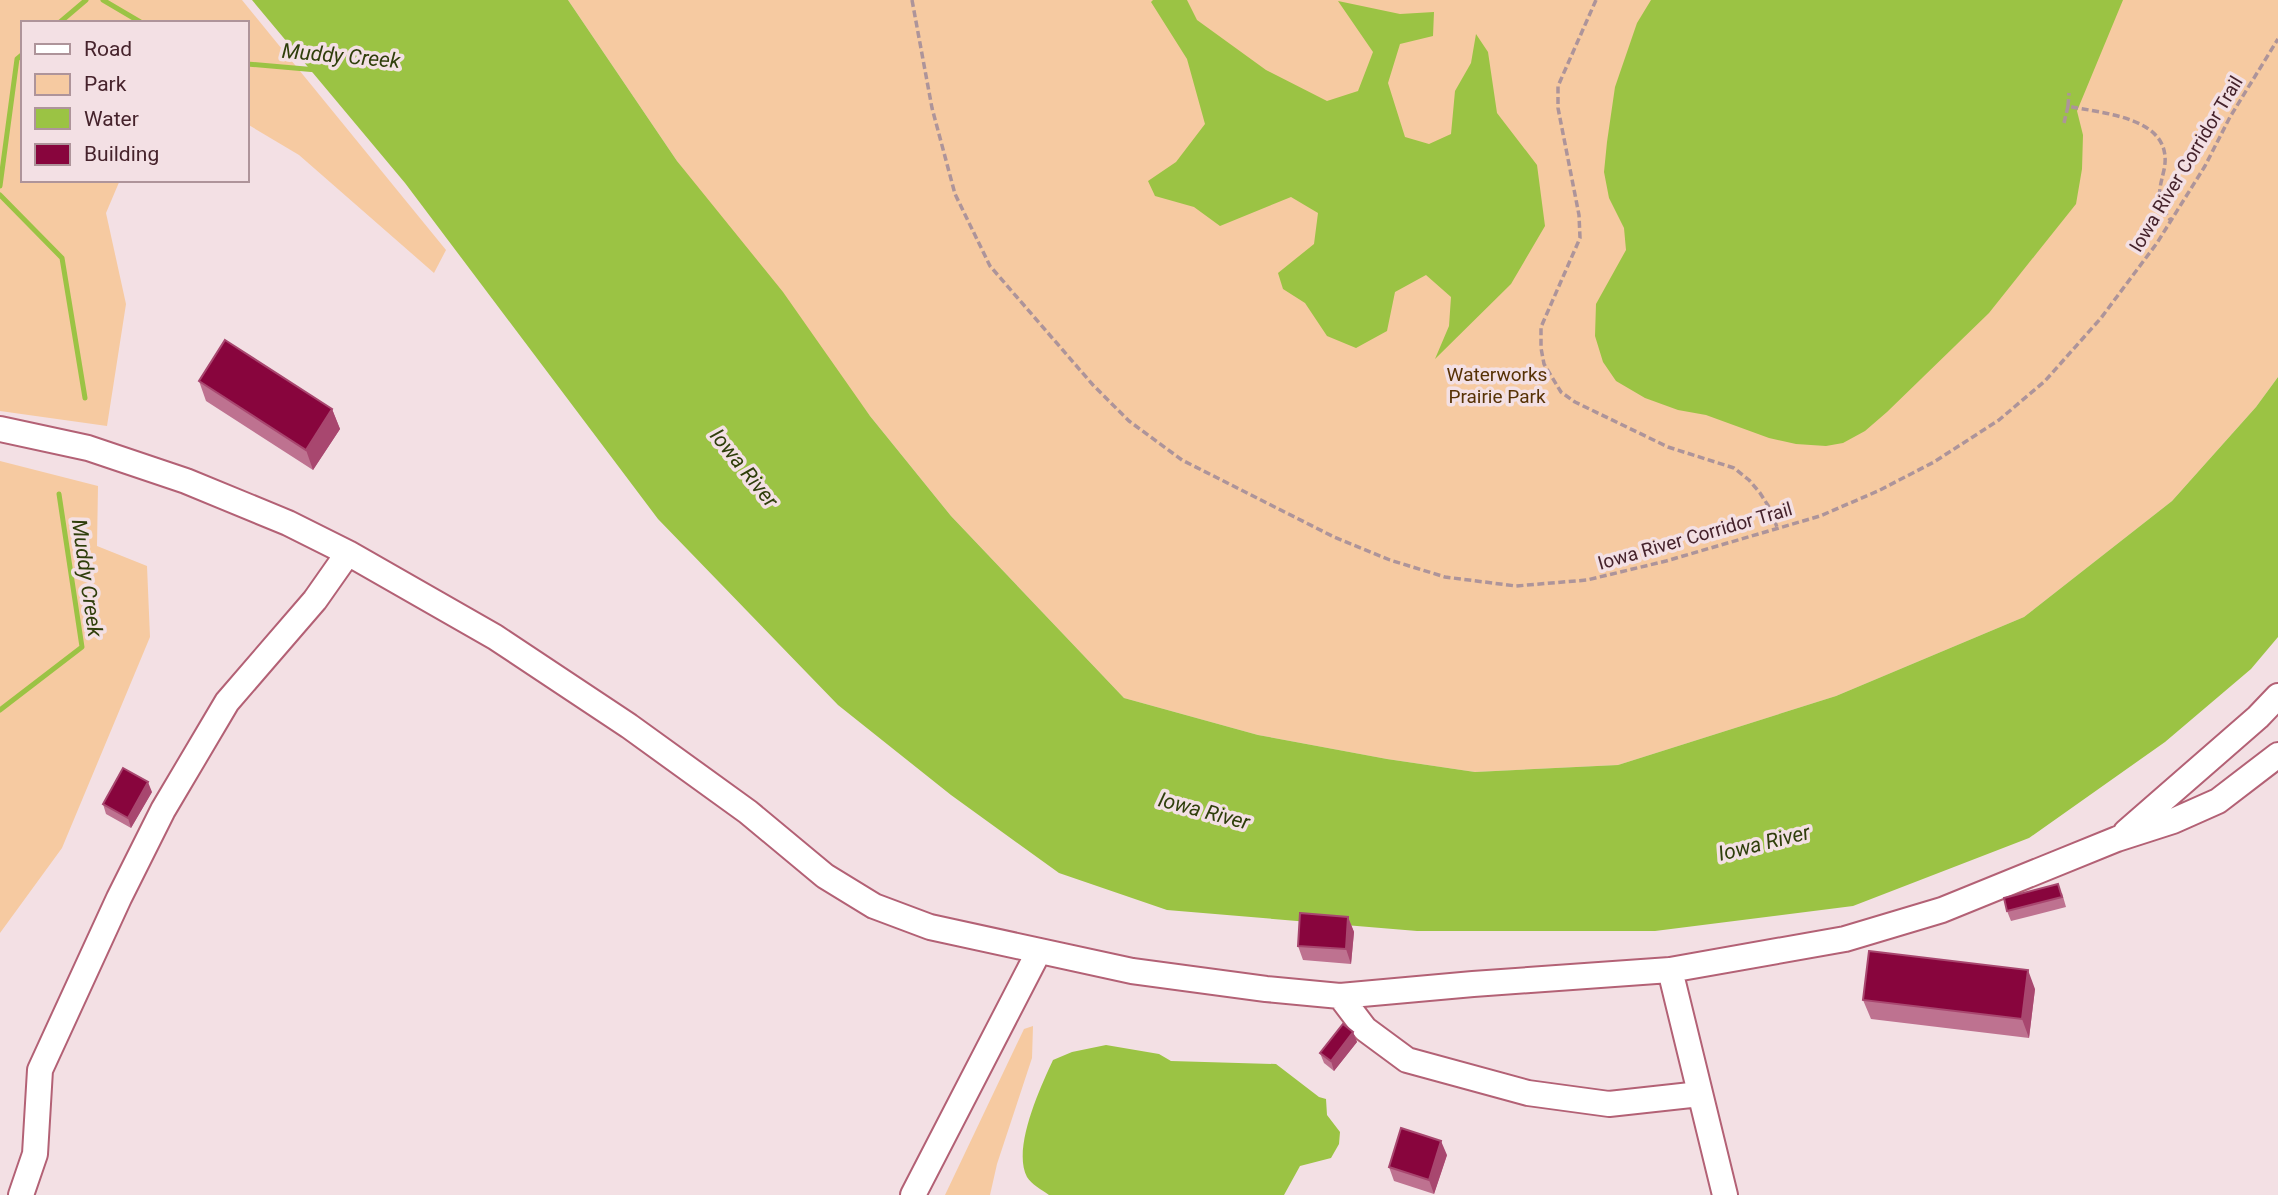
<svg xmlns="http://www.w3.org/2000/svg" width="2278" height="1195" font-family="Roboto,sans-serif">
<rect width="100%" height="100%" fill="#f3e0e4"/>
<path fill="#f6caa1" d="M 0,0 L 242,0 L 446,250 L 434,273 L 299,155 L 247,124 L 247,23 L 23,23 L 23,180 L 120,180 L 106,213 L 126,304 L 107,426 L 0,411 Z
M 568,0 L 2278,0 L 2278,377 L 2256,407 L 2172,501 L 2024,617 L 1836,696 L 1618,765 L 1475,772 L 1387,759 L 1258,735 L 1124,698 L 951,516 L 870,416 L 677,161 Z
M 0,461 L 98,486 L 97,546 L 147,566 L 150,637 L 62,848 L 0,933 Z
M 1033,1026 L 1032,1058 L 997,1164 L 990,1195 L 945,1195 L 1024,1029 Z"/>
<path fill="#9bc344" d="M 252,0 L 568,0 L 677,161 L 783,292 L 870,416 L 951,516 L 1124,698 L 1258,735 L 1387,759 L 1475,772 L 1618,765 L 1836,696 L 2024,617 L 2172,501 L 2256,407 L 2278,377 L 2278,637 L 2251,669 L 2165,742 L 2029,838 L 1853,906 L 1655,931 L 1417,931 L 1167,910 L 1059,873 L 951,795 L 838,705 L 658,519 L 405,183 Z
M 1153,0 L 1187,0 L 1197,20 L 1266,70 L 1327,101 L 1358,91 L 1373,52 L 1338,1 L 1400,14 L 1434,12 L 1433,36 L 1400,44 L 1388,83 L 1405,137 L 1429,144 L 1451,134 L 1455,91 L 1471,63 L 1476,34 L 1488,52 L 1497,113 L 1537,165 L 1545,226 L 1511,284 L 1435,359 L 1449,326 L 1451,297 L 1426,275 L 1395,292 L 1387,331 L 1356,348 L 1327,336 L 1305,303 L 1283,289 L 1278,273 L 1314,244 L 1318,213 L 1291,197 L 1220,226 L 1194,207 L 1155,196 L 1148,181 L 1176,162 L 1205,124 L 1187,59 L 1151,2 Z
M 1651,0 L 2123,0 L 2077,111 L 2083,135 L 2082,169 L 2076,204 L 1989,313 L 1887,412 L 1865,431 L 1843,443 L 1826,446 L 1796,444 L 1769,438 L 1706,415 L 1678,410 L 1645,398 L 1616,381 L 1603,362 L 1595,336 L 1596,304 L 1626,250 L 1624,228 L 1609,198 L 1604,172 L 1607,142 L 1615,87 L 1637,23 Z
M 1106,1045 L 1159,1054 L 1171,1061 L 1276,1064 L 1319,1097 L 1326,1099 L 1327,1115 L 1340,1132 L 1339,1144 L 1331,1158 L 1300,1166 L 1284,1195 L 1049,1195 C 1042,1190 1031,1184 1027,1177 C 1012,1149 1040,1088 1053,1060 L 1072,1052 Z"/>
<g fill="none" stroke-linecap="round" stroke-linejoin="round">
<path stroke="#9bc344" stroke-width="5" d="M 103,0 L 142,23
M 59,23 L 86,0
M 247,64 L 317,70
M 0,186 L 17,59 L 23,54
M 0,195 L 62,258 L 85,398
M 0,710 L 82,647 L 59,494"/>
<defs>
<path id="minor" d="M 0,429 L 88,448 L 186,481 L 288,523 L 348,553 L 495,637 L 629,726 L 748,812 L 825,876 L 874,906 L 930,927 L 1132,971 L 1266,989 L 1340,996 L 1473,984 L 1670,970 L 1845,939 L 1942,910 L 2117,839 L 2173,821 L 2218,801 L 2278,755
M 2126,832 L 2258,717 L 2278,696
M 1670,970 L 1725,1195
M 1340,996 L 1365,1029 L 1407,1060 L 1528,1093 L 1609,1104 L 1700,1094
M 21,1195 L 35,1154 L 40,1070 L 119,898 L 163,810 L 227,702 L 315,600 L 348,553
M 913,1195 L 1039,951"/>
</defs>
<use href="#minor" stroke="#b36175" stroke-width="28"/>
<path stroke="#ad949a" stroke-width="3.5" stroke-dasharray="7 3.5" stroke-linecap="butt" d="M 912,0 L 932,108 L 955,194 L 990,266 L 1093,385 L 1129,421 L 1182,460 L 1334,537 L 1390,560 L 1445,577 L 1516,586 L 1587,580 L 1666,561 L 1820,516 L 1878,491 L 1934,462 L 1999,420 L 2045,381 L 2101,318 L 2157,243 L 2205,166 L 2230,117 L 2278,39
M 1596,0 L 1558,86 L 1558,108 L 1579,215 L 1580,238 L 1541,327 L 1541,348 L 1544,364 L 1561,392 L 1575,402 L 1668,447 L 1734,468 L 1749,480 L 1760,493 L 1769,507 L 1777,527
M 2068,106 L 2069,93
M 2064,123 L 2068,106 C 2104,114 2175,117 2164,170 C 2158,195 2156,200 2171,221"/>
<use href="#minor" stroke="#fff" stroke-width="24"/>
</g>
<path fill="#be7290" d="M 199,381 L 332,409 L 340,429 L 313,470 L 206,401 Z
M 152,792 L 131,828 L 106,814 L 103,804 Z
M 2062,893 L 2066,907 L 2011,921 L 2007,911 Z
M 1348,917 L 1354,932 L 1351,964 L 1303,960 L 1298,946 Z
M 2035,989 L 2029,1038 L 1871,1019 L 1863,1000 Z
M 1353,1032 L 1357,1042 L 1334,1071 L 1324,1063 L 1320,1053 Z
M 1447,1155 L 1434,1194 L 1394,1181 L 1389,1167 Z"/>
<path fill="#a8476f" d="M 332,409 L 340,429 L 313,470 L 306,450 Z
M 148,782 L 152,792 L 131,828 L 128,818 Z
M 1348,917 L 1354,932 L 1351,964 L 1346,949 Z
M 2028,970 L 2035,989 L 2029,1038 L 2022,1019 Z
M 1353,1032 L 1357,1042 L 1334,1071 L 1331,1061 Z
M 1441,1141 L 1447,1155 L 1434,1194 L 1429,1180 Z"/>
<path fill="#88053d" stroke="#a8476f" stroke-width="2" d="M 225,340 L 332,409 L 306,450 L 199,381 Z
M 123,768 L 148,782 L 128,818 L 103,804 Z
M 2058,884 L 2062,897 L 2007,911 L 2004,898 Z
M 1300,913 L 1348,917 L 1346,949 L 1298,946 Z
M 1869,951 L 2028,970 L 2022,1019 L 1863,1000 Z
M 1343,1024 L 1353,1032 L 1331,1061 L 1320,1053 Z
M 1401,1128 L 1441,1141 L 1429,1180 L 1389,1167 Z"/>
<g text-anchor="middle" dominant-baseline="central" stroke-width="7" stroke-linejoin="round" paint-order="stroke">
<g font-size="19" fill="#46232c" stroke="#f3e0e4">
<text transform="translate(2186 164) rotate(-59)">Iowa River Corridor Trail</text>
<text transform="translate(1695 536) rotate(-16)">Iowa River Corridor Trail</text>
</g>
<g font-size="19" fill="#573205" stroke="#f3e0e4">
<text x="1497" y="374">Waterworks<tspan x="1497" dy="22">Prairie Park</tspan></text>
</g>
<g font-size="21" font-style="italic" fill="#2f3e0b" stroke="#f3e0e4">
<text transform="translate(341 56) rotate(5)">Muddy Creek</text>
<text transform="translate(744 468) rotate(51)">Iowa River</text>
<text transform="translate(87 578) rotate(82)">Muddy Creek</text>
<text transform="translate(1204 811) rotate(15)">Iowa River</text>
<text transform="translate(1764 843) rotate(-14)">Iowa River</text>
</g>
</g>
<rect x="21" y="21" width="228" height="161" fill="#f3e0e4" stroke="#ae949a" stroke-width="2"/>
<rect x="35" y="44" width="35" height="10" fill="#ffffff" stroke="#ae949a" stroke-width="2"/>
<text x="84" y="56" font-size="21" fill="#46232c">Road</text>
<rect x="35" y="74" width="35" height="21" fill="#f6caa1" stroke="#ae949a" stroke-width="2"/>
<text x="84" y="91" font-size="21" fill="#46232c">Park</text>
<rect x="35" y="108" width="35" height="21" fill="#9bc344" stroke="#ae949a" stroke-width="2"/>
<text x="84" y="126" font-size="21" fill="#46232c">Water</text>
<rect x="35" y="144" width="35" height="21" fill="#88053d" stroke="#ae949a" stroke-width="2"/>
<text x="84" y="161" font-size="21" fill="#46232c">Building</text>
</svg>
